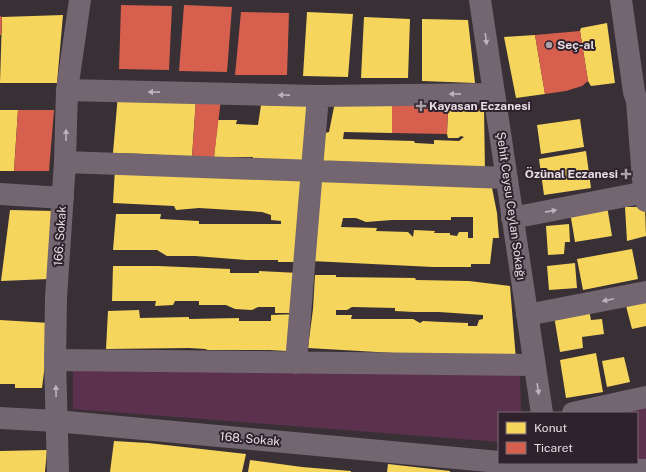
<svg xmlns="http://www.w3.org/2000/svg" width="646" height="472" font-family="'Public Sans',sans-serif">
<rect width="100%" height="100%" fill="#383035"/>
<path fill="#5b314e" d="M 73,369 L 520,371 L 521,413 L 499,413 L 499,442 L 73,409 Z
M 646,403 L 646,460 L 637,460 L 637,413 L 592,413 Z"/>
<path fill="#f6d55c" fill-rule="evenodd" d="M 307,12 L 353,14 L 348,77 L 303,76 Z
M 63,15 L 57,83 L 0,83 L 2,17 Z
M 364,17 L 410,19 L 408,78 L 361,78 Z
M 422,19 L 468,20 L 475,83 L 422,81 Z
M 607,23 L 615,83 L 591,86 L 588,81 L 580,31 L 581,28 Z
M 535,35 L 545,94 L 516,98 L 504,37 Z
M 118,94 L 196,99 L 192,157 L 146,154 L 113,153 Z
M 335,102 L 392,105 L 392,133 L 344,132 L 343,139 L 414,141 L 415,143 L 434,144 L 434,140 L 459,141 L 464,137 L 461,136 L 458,138 L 448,138 L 447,134 L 448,109 L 484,109 L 485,172 L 318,166 L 325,133 L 329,132 Z
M 261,105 L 312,106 L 306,165 L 253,160 L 253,157 L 214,157 L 218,120 L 237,120 L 236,124 L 258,125 Z
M 0,110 L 18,110 L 14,171 L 0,171 Z
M 580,119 L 584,147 L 541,154 L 537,125 Z
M 586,151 L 591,188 L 544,195 L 539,159 Z
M 115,168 L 302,179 L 295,262 L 278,262 L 278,260 L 246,260 L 195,256 L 167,256 L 157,250 L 113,250 L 116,214 L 161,214 L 160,219 L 199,221 L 199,224 L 281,224 L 281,221 L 271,220 L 271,215 L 262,212 L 199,208 L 176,210 L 174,206 L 113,203 Z
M 319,180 L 491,183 L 497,213 L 499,238 L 493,238 L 490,264 L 471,264 L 471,267 L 433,267 L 311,261 ZM 451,217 L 473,217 L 473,238 L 468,238 L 468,232 L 459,232 L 457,236 L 450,235 L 450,233 L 434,233 L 435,231 L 414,230 L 413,237 L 408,232 L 376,231 L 377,228 L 341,227 L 343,218 L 356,218 L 366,222 L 392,220 L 451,220 Z
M 607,206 L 612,236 L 575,242 L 570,212 Z
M 625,207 L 645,207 L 646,236 L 627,241 Z
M 10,210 L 55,211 L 49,279 L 1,281 Z
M 569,224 L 570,242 L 565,242 L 564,254 L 548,255 L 546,226 Z
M 632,249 L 638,279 L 583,290 L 577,259 Z
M 575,263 L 577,288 L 549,290 L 547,266 Z
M 113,266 L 158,266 L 230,269 L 230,273 L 259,273 L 259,271 L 299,273 L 294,313 L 275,313 L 275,307 L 258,307 L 252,310 L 235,309 L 226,305 L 199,305 L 199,301 L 175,301 L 173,305 L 155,306 L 156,301 L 112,301 Z
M 315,275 L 336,275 L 336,277 L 415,278 L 416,280 L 469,281 L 510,286 L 516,360 L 308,348 L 313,309 ZM 352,307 L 395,308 L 395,311 L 414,312 L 439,312 L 483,315 L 483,319 L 479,320 L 477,326 L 468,326 L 468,323 L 442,322 L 423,321 L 420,323 L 413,319 L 351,319 L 352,315 L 336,315 L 336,310 L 347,310 Z
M 646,302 L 646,326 L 632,329 L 626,306 Z
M 139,310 L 140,318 L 189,317 L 189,319 L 239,318 L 239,321 L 271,321 L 271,315 L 298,314 L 287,351 L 269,350 L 208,350 L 205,349 L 189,348 L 106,349 L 108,311 Z
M 589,310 L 591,320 L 602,319 L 604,334 L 582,337 L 583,348 L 560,352 L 554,316 Z
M 0,320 L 50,323 L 42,388 L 15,388 L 15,384 L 0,384 Z
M 596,353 L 603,392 L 566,398 L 560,360 Z
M 624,357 L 630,382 L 607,387 L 602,361 Z
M 114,441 L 148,443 L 246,454 L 242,472 L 110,472 Z
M 47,450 L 45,472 L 0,472 L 0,451 Z
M 250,460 L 302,467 L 351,471 L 351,472 L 248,472 Z
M 388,464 L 450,471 L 450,472 L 387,472 Z"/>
<path fill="#d6604d" d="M 121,5 L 172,6 L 169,70 L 119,69 Z
M 184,5 L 232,7 L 227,72 L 179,71 Z
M 241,12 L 289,13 L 287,75 L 235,75 Z
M 0,16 L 2,17 L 1,35 L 0,35 Z
M 580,31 L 588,81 L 582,86 L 566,91 L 545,94 L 535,35 Z
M 196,99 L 221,99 L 214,157 L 192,157 Z
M 392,103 L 448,104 L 447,134 L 392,133 Z
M 18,110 L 54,110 L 49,171 L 14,171 Z"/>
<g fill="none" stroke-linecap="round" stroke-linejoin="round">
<path stroke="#746670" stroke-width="22" d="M 480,0 L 542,413
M 621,0 L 634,92 L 637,101 L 644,192 L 646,201
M 67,90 L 318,96 L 494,94
M 65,162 L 507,178
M 0,194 L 63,198
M 512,218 L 646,192
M 527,315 L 646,292
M 55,360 L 535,365
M 296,363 L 318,96
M 573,413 L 646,397
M 0,418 L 56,421 L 499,462
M 509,463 L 553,467 L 646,470
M 58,472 L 55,360 L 56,298 L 65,162 L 67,90 L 80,0"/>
</g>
<defs><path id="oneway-solid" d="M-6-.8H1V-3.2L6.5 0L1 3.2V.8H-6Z"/></defs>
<g fill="#bfb3bb">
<use href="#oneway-solid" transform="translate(486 39) rotate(82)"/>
<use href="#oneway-solid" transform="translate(154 92) rotate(-179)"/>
<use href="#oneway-solid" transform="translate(455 94) rotate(179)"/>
<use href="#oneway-solid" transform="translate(284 95) rotate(-179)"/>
<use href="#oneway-solid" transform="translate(66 135) rotate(-89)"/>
<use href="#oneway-solid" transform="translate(551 211) rotate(-11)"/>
<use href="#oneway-solid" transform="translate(608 300) rotate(168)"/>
<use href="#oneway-solid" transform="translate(538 389) rotate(81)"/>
<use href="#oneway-solid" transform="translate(56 391) rotate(-91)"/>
</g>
<g fill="#aaa0a6" stroke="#30222c" stroke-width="1.5">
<circle cx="549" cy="45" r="4"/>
<path d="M419 100h4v4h4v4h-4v4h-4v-4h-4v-4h4z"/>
<path d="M624 168h4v4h4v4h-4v4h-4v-4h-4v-4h4z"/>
</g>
<g text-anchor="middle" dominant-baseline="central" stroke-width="4" stroke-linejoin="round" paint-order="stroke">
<g font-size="12" font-weight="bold" fill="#e7dde3" stroke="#30222c" text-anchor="start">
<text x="557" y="45">Seç-al</text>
<text x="429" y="106">Kayasan Eczanesi</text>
<text x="618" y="174" text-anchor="end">Özünal Eczanesi</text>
</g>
<g font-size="12" fill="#e7dde3" stroke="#30222c">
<text transform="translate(511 206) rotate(82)">Şehit Ceysu Ceylan Sokağı</text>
<text transform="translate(60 236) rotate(-86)">166. Sokak</text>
<text transform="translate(250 439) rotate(5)">168. Sokak</text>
</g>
</g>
<rect x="498" y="412" width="140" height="52" fill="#30222c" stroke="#796d75"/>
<rect x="506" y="422" width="20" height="12" fill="#f6d55c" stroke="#796d75"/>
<text x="534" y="432" font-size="12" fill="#e7dde3">Konut</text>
<rect x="506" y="442" width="20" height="12" fill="#d6604d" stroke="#796d75"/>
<text x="534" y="452" font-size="12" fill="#e7dde3">Ticaret</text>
</svg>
